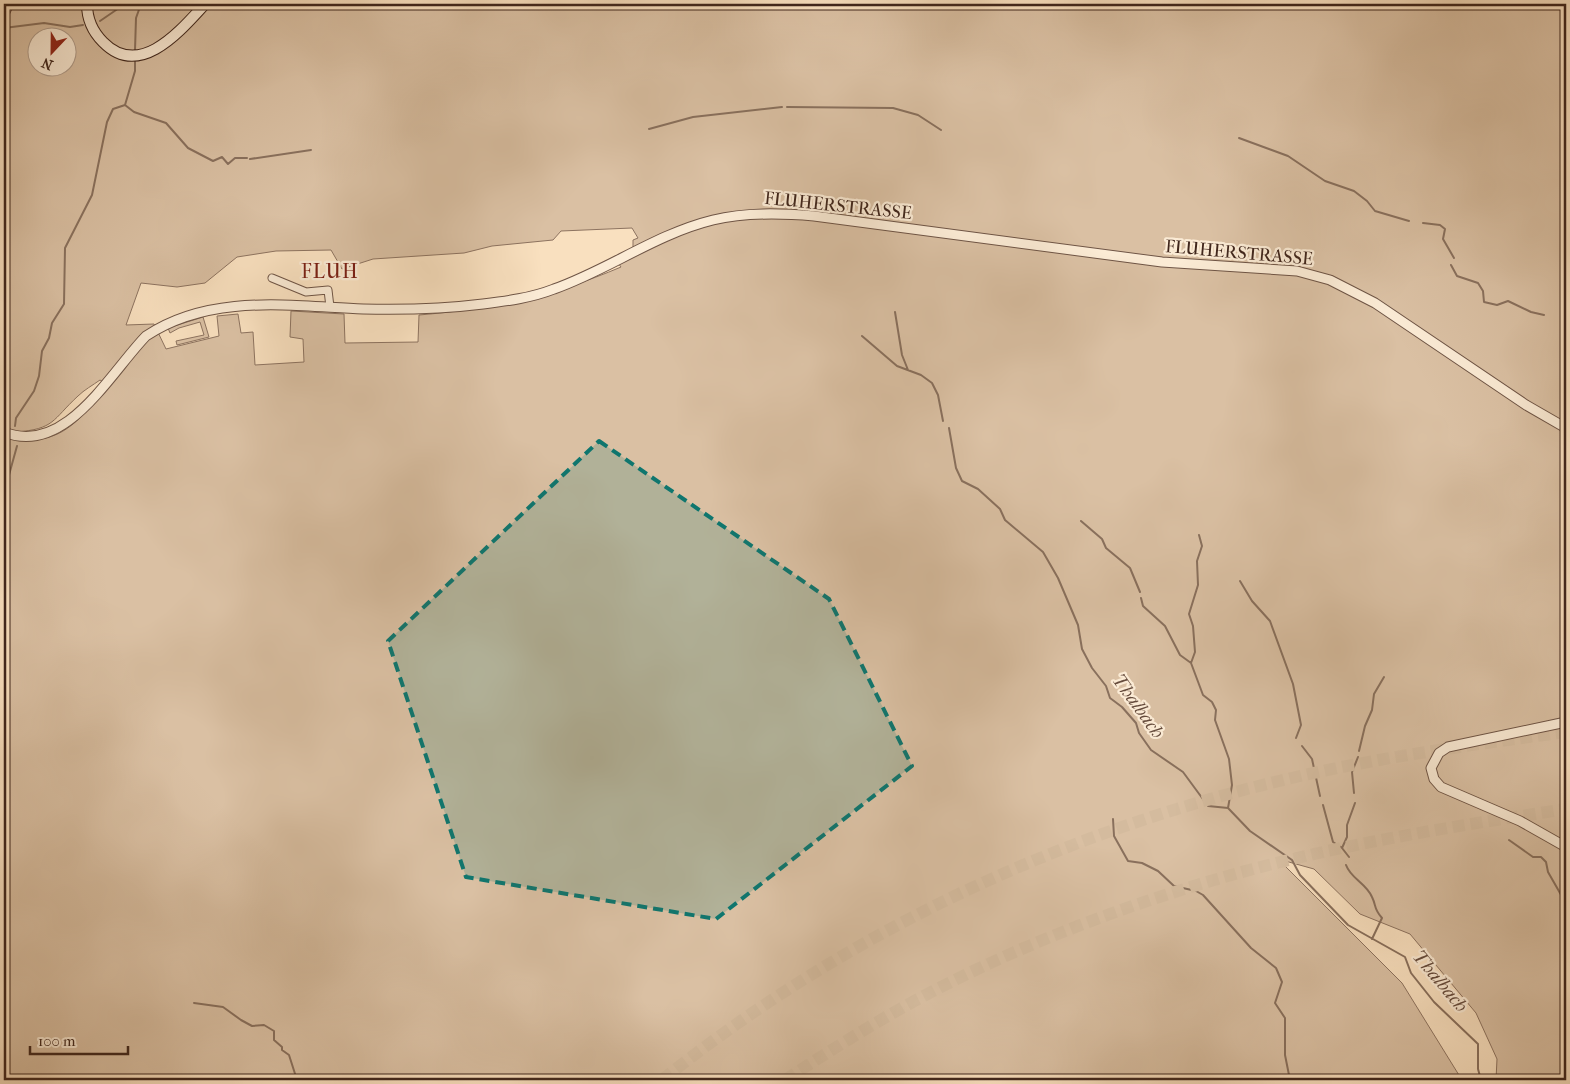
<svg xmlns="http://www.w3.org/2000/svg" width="1570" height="1084" font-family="'IM FELL French Canon',serif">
<rect width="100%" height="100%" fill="#f9e0bf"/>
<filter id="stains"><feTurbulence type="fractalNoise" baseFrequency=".004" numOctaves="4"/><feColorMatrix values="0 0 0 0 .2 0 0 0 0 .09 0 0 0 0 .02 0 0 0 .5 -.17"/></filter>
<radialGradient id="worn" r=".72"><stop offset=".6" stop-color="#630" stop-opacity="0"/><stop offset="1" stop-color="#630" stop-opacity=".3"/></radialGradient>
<path fill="#dac0a3" stroke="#8d7360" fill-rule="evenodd" d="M 4,4 L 1566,4 L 1566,1080 L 1496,1080 L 1497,1059 L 1476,1013 L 1410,934 L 1360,914 L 1314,869 L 1278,859 L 1402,983 L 1462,1080 L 4,1080 ZM 38,38 L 68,38 L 68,68 L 38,68 ZM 632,228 L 638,238 L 633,240 L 633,249 L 618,263 L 621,267 C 553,296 491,309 419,315 L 418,342 L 345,343 L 344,314 L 291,311 L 290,337 L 303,339 L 304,362 L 255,365 L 253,332 L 241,333 L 238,314 L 217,316 L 219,336 L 166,349 L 154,324 L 126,325 L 141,283 L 177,287 L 205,283 L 237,257 L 276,251 L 331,250 L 342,269 L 373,259 L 464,253 L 492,246 L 553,240 L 561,231 ZM 100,380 L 108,385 C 90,408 67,440 34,439 C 28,439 21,434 16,432 C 55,429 52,420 78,396 C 84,390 93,385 100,380 Z
M 203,317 L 209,337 L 177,345 L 176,341 L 204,335 L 200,322 L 179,328 L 170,333 L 168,328 Z"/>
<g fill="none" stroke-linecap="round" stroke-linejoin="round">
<path stroke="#89705d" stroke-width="2" d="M 100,21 L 119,8 L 140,4
M 4,28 L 44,23 L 70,27 L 83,25
M 135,50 L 136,18 L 141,4
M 125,105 L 134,112 L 166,123 L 188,148 L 213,161 L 222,157 L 228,164 L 235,158 L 247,158
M 787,107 L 893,108 L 918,115 L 941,130
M 649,129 L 693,117 L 782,107
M 1239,138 L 1288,156 L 1325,181 L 1354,191 L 1367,201 L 1375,211 L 1409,221
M 250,159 L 311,150
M 1423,223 L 1440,225 L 1445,229 L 1443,239 L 1454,258
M 1451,265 L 1457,276 L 1478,283 L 1483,291 L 1484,302 L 1497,305 L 1508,301 L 1531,312 L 1544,315
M 895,312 L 902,355 L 908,370
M 862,336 L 897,366 L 921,375 L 932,383 L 938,395 L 943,421
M 15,426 L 16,418 L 34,391 L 39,376 L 42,351 L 49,338 L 52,323 L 64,304 L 65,248 L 92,195 L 107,122 L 113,109 L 125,105 L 135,71 L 135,60
M 949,428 L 956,468 L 962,481 L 978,489 L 1000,509 L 1005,520 L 1043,552 L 1058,578 L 1078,625 L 1082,649 L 1092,668 L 1106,686 L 1110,698 L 1122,707 L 1136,723 L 1139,733 L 1151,750 L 1183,772 L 1208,806 L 1228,808 L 1250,831 L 1292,860 L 1300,875 L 1348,925 L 1405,957 L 1411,973 L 1434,1002 L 1478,1044 L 1478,1069 L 1481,1080
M 4,493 L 17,446
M 1081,521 L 1102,539 L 1106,548 L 1130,568 L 1140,592
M 1240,581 L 1252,601 L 1270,621 L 1293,684 L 1301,725 L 1296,738
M 1141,598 L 1143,606 L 1165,626 L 1180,655 L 1191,663 L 1203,695 L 1212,702 L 1216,710 L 1215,720 L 1229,759 L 1232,785 L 1228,808
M 1191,663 L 1195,652 L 1193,626 L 1189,614 L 1198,585 L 1197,561 L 1202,546 L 1199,535
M 1302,746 L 1312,759 L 1320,796
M 1359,751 L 1365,726 L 1372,710 L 1374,694 L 1384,677
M 1354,793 L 1352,772 L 1358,757
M 1323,805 L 1333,842 L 1342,848
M 1113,819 L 1114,836 L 1128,861 L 1142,863 L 1158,871 L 1174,886 L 1196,891 L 1203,895 L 1251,948 L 1276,968 L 1282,982 L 1275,1003 L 1285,1018 L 1285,1055 L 1290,1080
M 1509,840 L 1533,857 L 1541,857 L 1546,862 L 1548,872 L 1564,900 L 1566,916
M 1349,857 L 1342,848 L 1347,837 L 1347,825 L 1355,803
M 1346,865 C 1351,879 1366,883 1372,897 C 1377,907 1373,908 1382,918 L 1372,939
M 194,1003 L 223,1007 L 241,1020 L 252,1026 L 264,1025 L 274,1031 L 274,1040 L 282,1047 L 282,1050 L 289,1055 L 297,1080"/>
<path stroke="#d4bb9e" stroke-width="12" stroke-dasharray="12 6" stroke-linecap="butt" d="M 662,1080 C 843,935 1054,835 1279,781 C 1373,758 1470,745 1566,732
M 785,1080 C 828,1052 872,1024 918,999 C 1013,948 1117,908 1221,878 C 1334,845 1450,827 1566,809"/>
<defs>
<path id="minor" d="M 4,16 L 10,4
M 272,278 L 306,292 L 328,290 L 330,307"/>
<path id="tertiary" d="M 4,432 C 65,457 110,373 146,336 C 210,293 290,306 363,309 C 403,310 443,309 483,304 C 507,301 531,298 554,289 C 608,270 656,234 713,220 C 746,212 780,213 814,216 L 1162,262 L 1297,271 L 1330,280 L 1375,303 L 1526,405 L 1566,428
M 1566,722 L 1448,747 L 1439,753 L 1431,768 L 1434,779 L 1441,787 L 1520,821 L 1566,847"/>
<path id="secondary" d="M 87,4 C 87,19 92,31 103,42 C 140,80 181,30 205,4"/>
</defs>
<use href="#minor" stroke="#6e5445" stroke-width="9"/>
<use href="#tertiary" stroke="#6e5445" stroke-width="11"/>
<use href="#secondary" stroke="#40261c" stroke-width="12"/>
<use href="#minor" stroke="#fbebd5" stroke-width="7"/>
<use href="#tertiary" stroke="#fbebd5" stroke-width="9"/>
<use href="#secondary" stroke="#fbebd5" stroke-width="10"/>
</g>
<path fill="#0f766e" fill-opacity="0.2" stroke="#0f766e" stroke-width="4" stroke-dasharray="10 6" stroke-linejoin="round" d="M 599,441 L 829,599 L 912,766 L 716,919 L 466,877 L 388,641 Z"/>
<g text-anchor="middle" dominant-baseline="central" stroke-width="4.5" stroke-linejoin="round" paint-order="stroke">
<g font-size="18" fill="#40261c" stroke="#fbebd5">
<text transform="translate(838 206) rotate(6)">FLUHERSTRASSE</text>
<text transform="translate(1239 253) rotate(5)">FLUHERSTRASSE</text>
</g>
<g font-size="19" font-style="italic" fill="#654b3c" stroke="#fbebd5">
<text transform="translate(1138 706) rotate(54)">Thalbach</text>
<text transform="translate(1440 981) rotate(50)">Thalbach</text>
</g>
<g font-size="20" letter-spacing="1" fill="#7a1f14" stroke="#fbebd5">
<text x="330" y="271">FLUH</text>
</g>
</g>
<rect width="1570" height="1084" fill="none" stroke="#f9e0bf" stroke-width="20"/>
<rect x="5" y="5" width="1560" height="1074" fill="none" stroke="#40261c" stroke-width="2.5"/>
<rect x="10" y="10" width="1550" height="1064" fill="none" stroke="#40261c"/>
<g transform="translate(52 52) rotate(202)"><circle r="24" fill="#fbebd5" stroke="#b09c8b"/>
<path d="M0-4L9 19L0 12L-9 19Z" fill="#8f2418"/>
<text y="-8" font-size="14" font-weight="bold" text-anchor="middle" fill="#40261c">N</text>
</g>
<path d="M30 1046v8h98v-8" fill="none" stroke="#40261c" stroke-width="2.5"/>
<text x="38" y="1046" font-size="15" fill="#40261c" stroke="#fbebd5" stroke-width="4" paint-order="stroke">100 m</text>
<rect width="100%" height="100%" filter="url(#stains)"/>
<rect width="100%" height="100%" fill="url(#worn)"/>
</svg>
